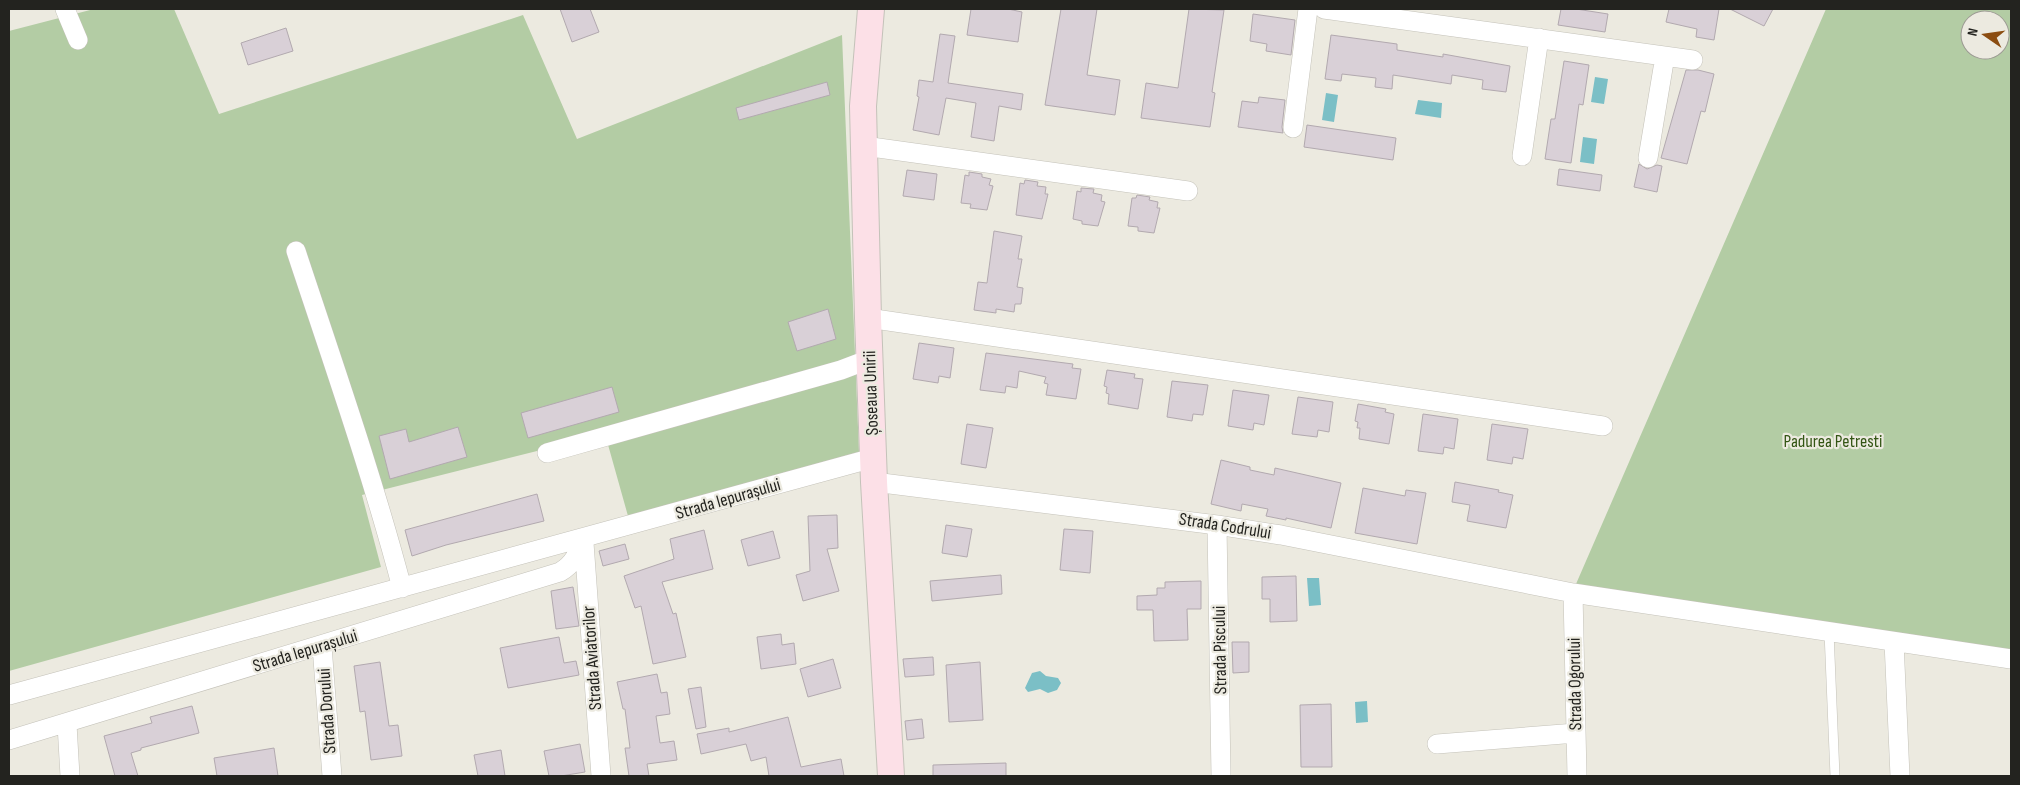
<svg xmlns="http://www.w3.org/2000/svg" width="2020" height="785" font-family="'Sofia Sans Condensed',sans-serif">
<rect width="100%" height="100%" fill="#eceae0"/>
<path fill="#b3cca4" fill-rule="evenodd" d="M 94,9 L 174,9 L 219,114 L 523,15 L 577,139 L 842,35 L 859,452 L 628,516 L 605,434 L 362,495 L 381,567 L 9,671 L 9,31 Z
M 1826,9 L 2011,9 L 2011,651 L 1576,584 ZM 1970,20 L 2000,20 L 2000,50 L 1970,50 Z"/>
<path fill="#7bbfc6" d="M 1595,77 L 1608,79 L 1604,104 L 1591,102 Z
M 1326,93 L 1338,95 L 1334,122 L 1322,120 Z
M 1418,100 L 1442,103 L 1441,118 L 1415,114 Z
M 1583,137 L 1597,139 L 1594,164 L 1580,162 Z
M 1307,578 L 1319,578 L 1321,605 L 1309,606 Z
M 1040,671 L 1046,676 L 1058,678 L 1061,683 L 1057,690 L 1048,693 L 1040,689 L 1028,692 L 1025,688 L 1032,673 Z
M 1367,701 L 1368,722 L 1356,723 L 1355,702 Z"/>
<path fill="#d9d0d7" stroke="#b2a9af" d="M 560,9 L 590,9 L 599,32 L 572,42 Z
M 971,9 L 1008,9 L 1022,12 L 1018,42 L 967,35 Z
M 1061,9 L 1097,9 L 1087,75 L 1120,80 L 1115,115 L 1045,105 Z
M 1189,9 L 1224,10 L 1212,92 L 1215,93 L 1210,127 L 1141,118 L 1146,83 L 1178,88 Z
M 1561,9 L 1576,9 L 1608,14 L 1605,32 L 1558,25 Z
M 1669,9 L 1719,9 L 1714,40 L 1696,37 L 1697,29 L 1666,22 Z
M 1730,9 L 1773,9 L 1764,26 Z
M 1253,14 L 1295,20 L 1291,55 L 1266,51 L 1267,44 L 1250,41 Z
M 286,28 L 293,51 L 248,65 L 241,43 Z
M 940,34 L 955,36 L 948,83 L 1023,94 L 1021,110 L 999,106 L 994,141 L 971,137 L 976,103 L 946,98 L 939,135 L 913,130 L 919,97 L 917,96 L 919,80 L 933,82 Z
M 1331,35 L 1397,44 L 1397,50 L 1443,57 L 1443,54 L 1510,66 L 1506,92 L 1482,89 L 1483,80 L 1452,75 L 1451,84 L 1393,75 L 1392,89 L 1375,87 L 1376,78 L 1342,74 L 1341,81 L 1325,79 Z
M 1564,61 L 1589,65 L 1583,105 L 1579,104 L 1571,163 L 1545,159 L 1551,119 L 1555,119 Z
M 1686,70 L 1698,70 L 1714,74 L 1705,112 L 1701,111 L 1687,164 L 1661,158 Z
M 827,82 L 830,95 L 739,120 L 736,108 Z
M 1259,97 L 1285,100 L 1282,127 L 1283,133 L 1238,127 L 1242,101 L 1258,103 Z
M 1307,125 L 1396,138 L 1393,160 L 1304,147 Z
M 1639,164 L 1647,169 L 1657,165 L 1662,166 L 1657,192 L 1634,187 Z
M 1559,169 L 1602,175 L 1600,191 L 1557,185 Z
M 907,170 L 937,174 L 934,200 L 903,196 Z
M 969,172 L 982,174 L 982,177 L 991,179 L 989,185 L 993,186 L 987,210 L 970,208 L 971,204 L 961,203 L 965,175 L 969,176 Z
M 1025,180 L 1038,182 L 1037,186 L 1046,187 L 1045,194 L 1048,194 L 1042,219 L 1016,215 L 1020,183 L 1024,184 Z
M 1081,188 L 1094,189 L 1093,193 L 1102,195 L 1101,201 L 1105,202 L 1098,226 L 1082,224 L 1082,221 L 1073,219 L 1077,191 L 1081,192 Z
M 1137,195 L 1150,197 L 1149,200 L 1158,202 L 1157,208 L 1160,208 L 1154,233 L 1138,231 L 1138,227 L 1128,226 L 1132,198 L 1136,198 Z
M 994,231 L 1022,236 L 1018,259 L 1022,259 L 1017,287 L 1023,288 L 1021,304 L 1015,304 L 1014,312 L 996,309 L 996,313 L 974,310 L 978,282 L 987,283 Z
M 828,309 L 836,339 L 797,351 L 788,322 Z
M 919,343 L 954,348 L 950,378 L 939,376 L 938,383 L 913,379 Z
M 986,353 L 1073,364 L 1072,368 L 1081,369 L 1076,399 L 1046,395 L 1048,384 L 1044,383 L 1046,377 L 1019,371 L 1017,388 L 1006,386 L 1005,393 L 980,390 Z
M 1107,370 L 1135,374 L 1134,378 L 1143,379 L 1138,409 L 1108,404 L 1109,394 L 1106,393 L 1107,387 L 1104,386 Z
M 1172,381 L 1208,385 L 1203,415 L 1193,414 L 1192,421 L 1167,417 Z
M 612,387 L 619,412 L 528,438 L 521,413 Z
M 1233,390 L 1269,395 L 1264,425 L 1254,423 L 1253,430 L 1228,426 Z
M 1298,397 L 1333,402 L 1329,432 L 1318,430 L 1317,437 L 1292,434 Z
M 1358,404 L 1386,409 L 1385,412 L 1394,414 L 1389,444 L 1359,439 L 1360,428 L 1357,428 L 1358,422 L 1355,421 Z
M 1423,414 L 1458,419 L 1454,449 L 1444,447 L 1443,454 L 1418,451 Z
M 967,424 L 993,428 L 986,468 L 961,464 Z
M 1492,424 L 1528,429 L 1523,459 L 1513,457 L 1512,464 L 1487,460 Z
M 458,427 L 467,457 L 390,479 L 379,436 L 406,429 L 409,442 Z
M 1221,460 L 1250,467 L 1250,470 L 1274,475 L 1275,468 L 1341,483 L 1331,528 L 1286,518 L 1286,520 L 1266,516 L 1268,509 L 1242,504 L 1241,511 L 1211,504 Z
M 1455,482 L 1499,490 L 1498,492 L 1513,495 L 1506,528 L 1467,521 L 1470,505 L 1452,502 Z
M 1363,488 L 1405,496 L 1406,490 L 1426,493 L 1417,544 L 1355,533 Z
M 537,494 L 544,521 L 446,545 L 412,556 L 405,530 Z
M 837,515 L 838,548 L 827,549 L 839,591 L 803,601 L 796,575 L 810,571 L 808,516 Z
M 946,525 L 972,529 L 967,557 L 942,553 Z
M 1064,529 L 1093,531 L 1090,573 L 1060,570 Z
M 704,530 L 713,569 L 662,582 L 673,614 L 676,613 L 686,657 L 653,664 L 641,606 L 635,608 L 624,576 L 674,559 L 670,539 Z
M 773,531 L 780,558 L 748,566 L 741,540 Z
M 625,544 L 629,559 L 603,566 L 599,551 Z
M 1001,575 L 1002,594 L 932,601 L 930,581 Z
M 1296,576 L 1297,621 L 1270,622 L 1270,599 L 1262,599 L 1262,577 Z
M 1201,581 L 1201,609 L 1187,609 L 1188,640 L 1154,641 L 1153,610 L 1137,610 L 1137,596 L 1157,595 L 1157,588 L 1165,588 L 1165,582 Z
M 573,587 L 579,626 L 556,629 L 551,591 Z
M 781,634 L 782,645 L 794,643 L 796,664 L 761,669 L 757,637 Z
M 559,637 L 564,663 L 576,661 L 579,675 L 508,688 L 500,648 Z
M 1232,642 L 1249,642 L 1249,672 L 1233,673 Z
M 933,657 L 934,675 L 905,677 L 903,659 Z
M 833,659 L 841,688 L 808,697 L 800,669 Z
M 380,662 L 389,726 L 398,725 L 402,756 L 371,760 L 365,711 L 360,712 L 354,666 Z
M 980,662 L 983,720 L 949,722 L 946,665 Z
M 657,674 L 661,693 L 667,692 L 670,714 L 656,716 L 660,743 L 674,741 L 677,760 L 647,764 L 649,776 L 629,776 L 625,748 L 630,748 L 625,709 L 623,709 L 617,682 Z
M 701,687 L 706,727 L 696,729 L 688,689 Z
M 1331,704 L 1332,767 L 1301,767 L 1300,705 Z
M 192,706 L 199,733 L 141,748 L 141,750 L 131,753 L 138,776 L 115,776 L 104,736 L 152,723 L 150,717 Z
M 788,717 L 801,767 L 841,759 L 844,776 L 769,776 L 766,757 L 751,761 L 746,744 L 701,754 L 697,734 L 729,728 L 729,732 Z
M 922,719 L 924,738 L 907,740 L 905,721 Z
M 580,744 L 585,772 L 561,776 L 549,776 L 544,751 Z
M 274,748 L 278,776 L 217,776 L 214,758 Z
M 501,750 L 505,776 L 478,776 L 474,755 Z
M 1006,763 L 1006,776 L 933,776 L 933,765 Z"/>
<g fill="none" stroke-linecap="round" stroke-linejoin="round">
<defs>
<path id="service" d="M 1829,632 L 1835,776"/>
<path id="minor" d="M 65,9 L 78,40
M 1324,9 L 1693,60
M 1293,128 L 1308,9
M 864,146 L 1188,191
M 1522,156 L 1539,38
M 1648,158 L 1665,56
M 296,251 C 333,363 372,474 402,588
M 868,318 L 1603,426
M 547,453 L 841,370 L 870,359
M 874,482 L 1217,525 L 1281,535 L 1573,593 L 2011,659
M 1217,525 L 1221,776
M 584,543 L 601,776
M 1573,593 L 1577,776
M 1894,642 L 1900,776
M 322,646 L 332,776
M 9,695 L 873,458
M 67,724 L 70,776
M 9,740 L 560,572 C 574,564 578,553 583,539
M 1437,744 L 1576,733"/>
<path id="secondary" d="M 871,9 L 863,106 L 868,318 L 874,482 L 891,776"/>
</defs>
<use href="#service" stroke="#c4c2b9" stroke-width="10"/>
<use href="#minor" stroke="#c4c2b9" stroke-width="20"/>
<use href="#secondary" stroke="#c4c2b9" stroke-width="28"/>
<use href="#service" stroke="#fff" stroke-width="9"/>
<use href="#minor" stroke="#fff" stroke-width="19"/>
<use href="#secondary" stroke="#fce0e7" stroke-width="26"/>
</g>
<g text-anchor="middle" dominant-baseline="central" stroke-width="4.5" stroke-linejoin="round" paint-order="stroke">
<g font-size="18" fill="#23231f" stroke="#eceae0">
<text transform="translate(871 393) rotate(-92)">Șoseaua Unirii</text>
<text transform="translate(728 499) rotate(-16)">Strada Iepurașului</text>
<text transform="translate(1225 526) rotate(9)">Strada Codrului</text>
<text transform="translate(1220 650) rotate(-91)">Strada Piscului</text>
<text transform="translate(305 651) rotate(-17)">Strada Iepurașului</text>
<text transform="translate(592 658) rotate(-94)">Strada Aviatorilor</text>
<text transform="translate(1575 684) rotate(-91)">Strada Ogorului</text>
<text transform="translate(327 711) rotate(-94)">Strada Dorului</text>
</g>
<g font-size="18" fill="#335514" stroke="#eceae0">
<text x="1833" y="441">Padurea Petresti</text>
</g>
</g>
<rect width="2020" height="785" fill="none" stroke="#23231f" stroke-width="20"/>
<g transform="translate(1985 35) rotate(283)"><circle r="24" fill="#eceae0" stroke="#9c9a93"/>
<path d="M0-4L9 19L0 12L-9 19Z" fill="#8b4d11"/>
<text y="-8" font-size="14" font-weight="bold" text-anchor="middle" fill="#23231f">N</text>
</g>
</svg>
